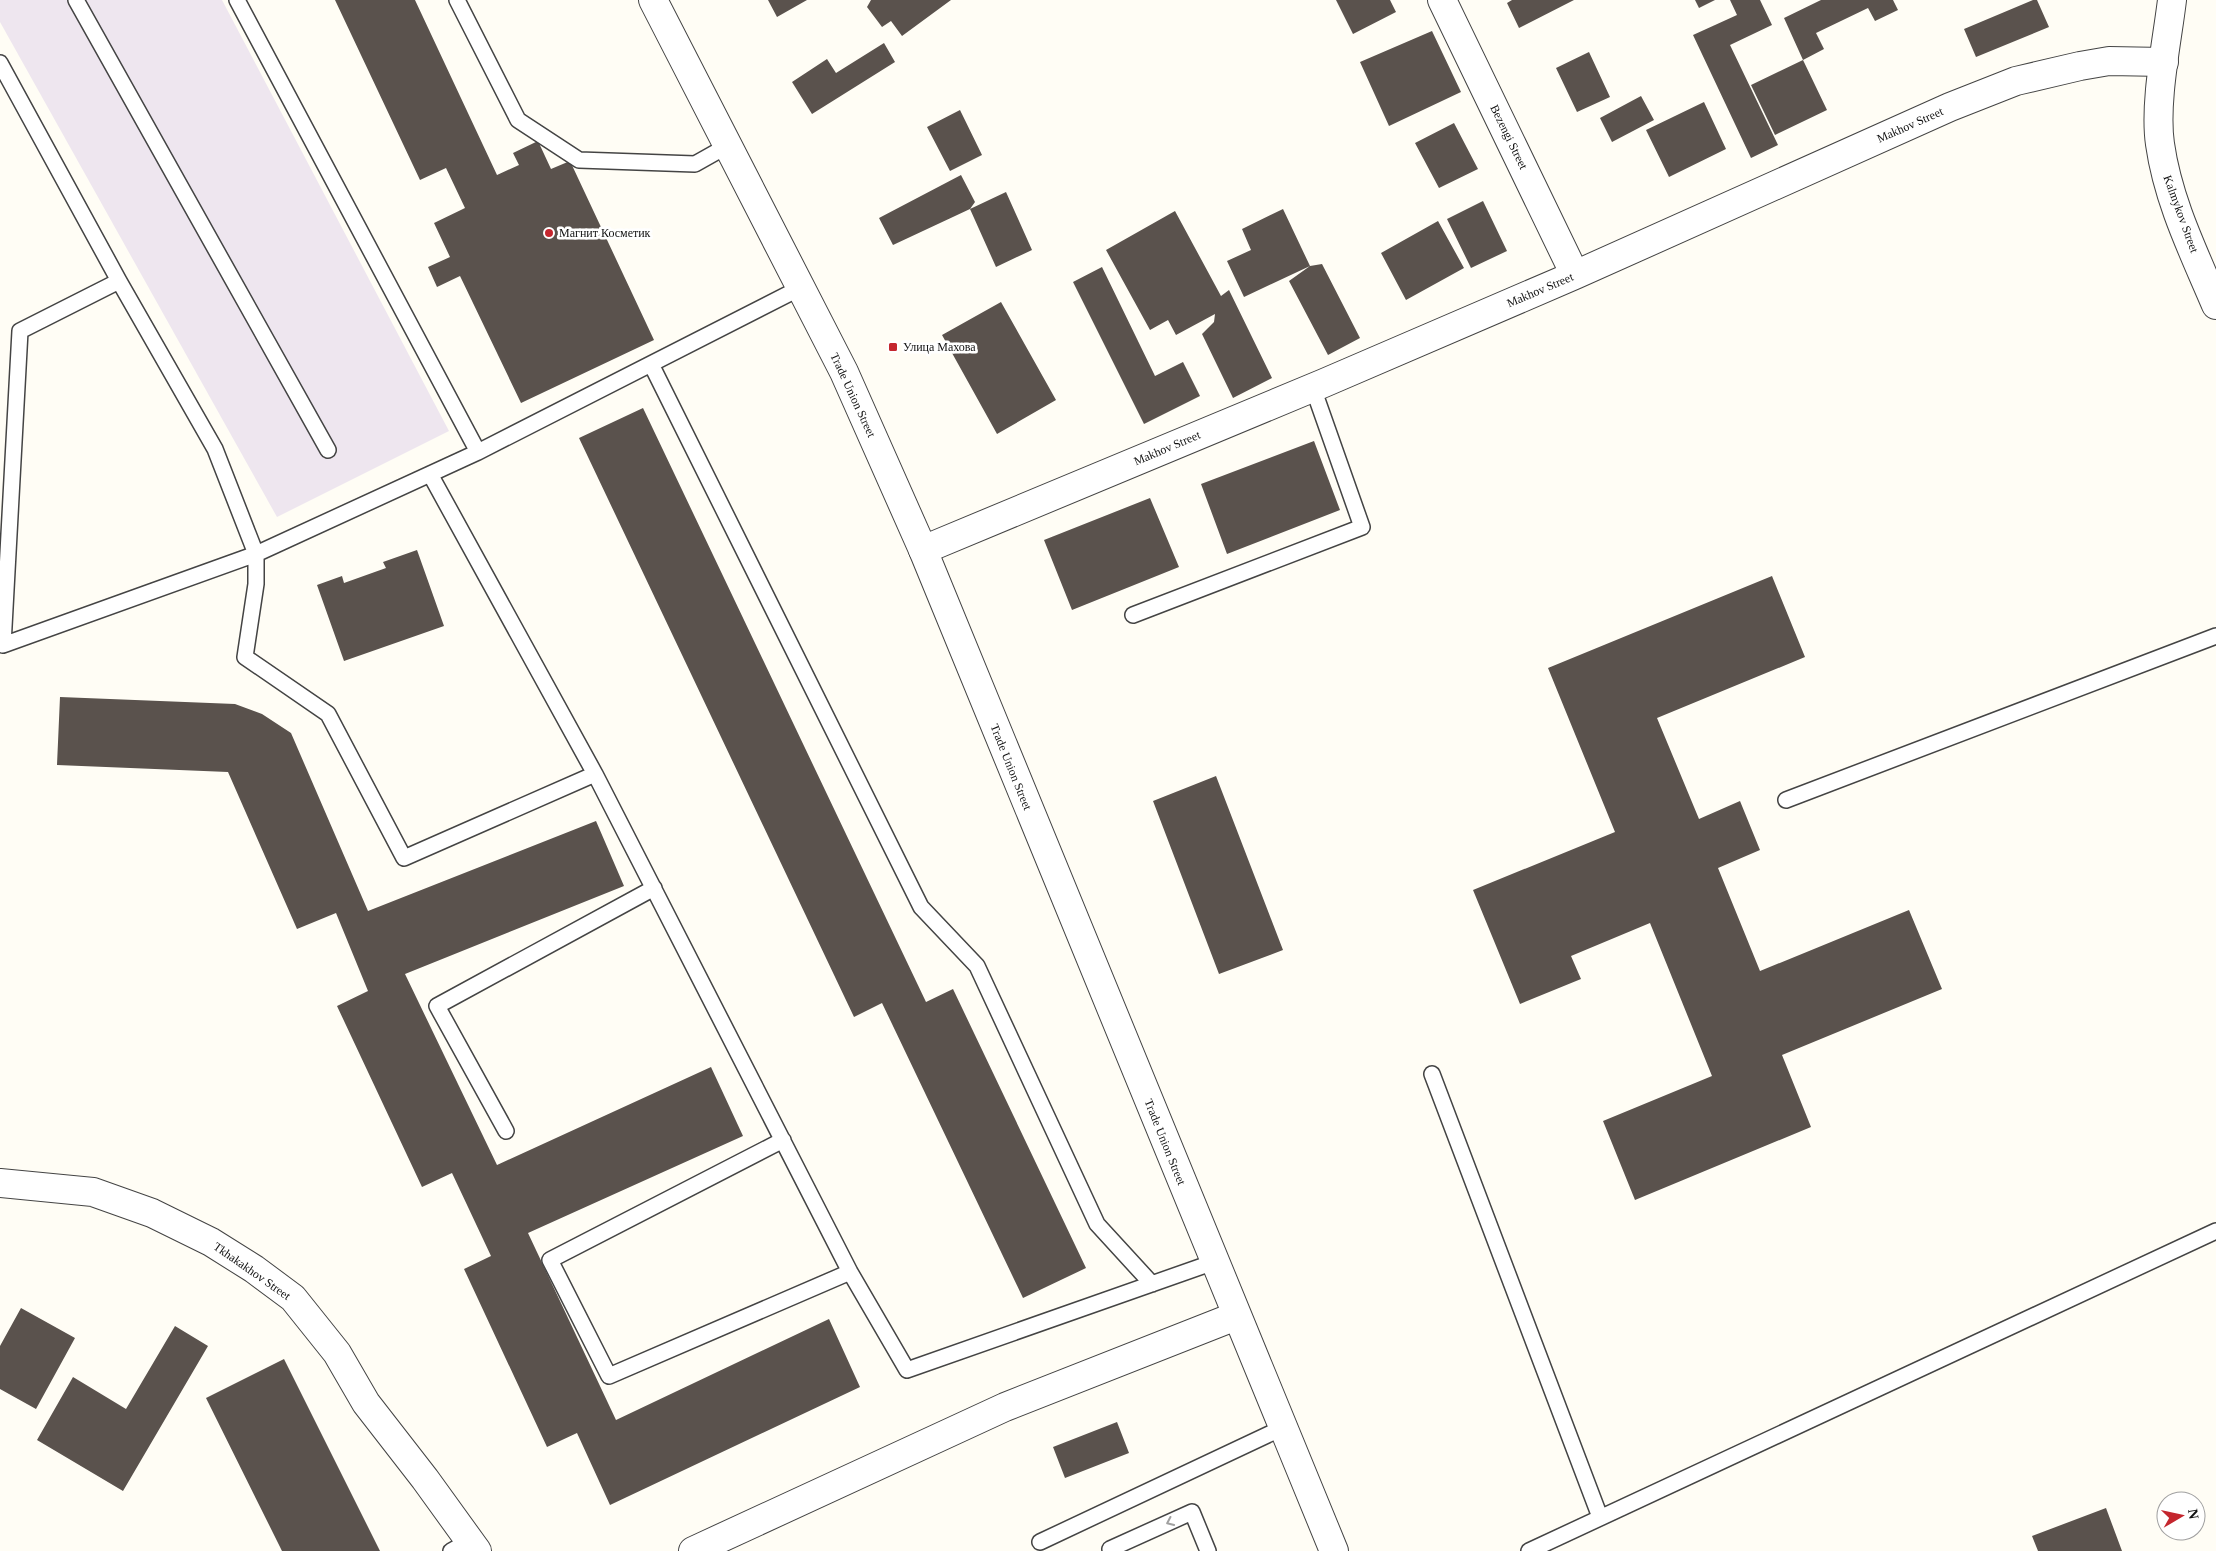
<svg xmlns="http://www.w3.org/2000/svg" width="2216" height="1551" font-family="'Times New Roman',serif">
<rect width="100%" height="100%" fill="#fffdf5"/>
<path fill="#eee6ef" d="M 0,0 L 222,0 L 449,431 L 277,517 L 0,22 Z"/>
<path fill="#5a524d" d="M 335,0 L 415,0 L 497,175 L 519,165 L 513,153 L 538,141 L 551,169 L 570,161 L 654,340 L 521,403 L 460,276 L 437,287 L 428,267 L 450,257 L 434,223 L 465,208 L 446,168 L 420,180 Z
M 768,0 L 807,0 L 777,17 Z
M 871,0 L 951,0 L 902,36 L 891,21 L 882,27 L 867,7 Z
M 1336,0 L 1390,0 L 1396,12 L 1353,34 Z
M 1512,0 L 1574,0 L 1519,28 L 1507,3 Z
M 1695,0 L 1715,0 L 1699,8 Z
M 1730,0 L 1760,0 L 1772,25 L 1730,45 L 1778,145 L 1751,158 L 1693,35 L 1737,15 Z
M 1821,0 L 1893,0 L 1898,10 L 1875,21 L 1868,8 L 1816,33 L 1824,49 L 1803,60 L 1784,18 Z
M 2033,0 L 2037,0 L 2049,27 L 1976,57 L 1964,29 Z
M 1432,31 L 1461,92 L 1389,126 L 1360,62 Z
M 884,43 L 895,62 L 812,114 L 792,82 L 827,59 L 836,73 Z
M 1589,52 L 1610,97 L 1577,112 L 1556,68 Z
M 1803,60 L 1827,110 L 1775,135 L 1751,85 Z
M 1641,96 L 1654,120 L 1612,142 L 1600,118 Z
M 1704,102 L 1726,149 L 1669,177 L 1646,130 Z
M 960,110 L 982,155 L 950,171 L 927,127 Z
M 1454,123 L 1478,169 L 1439,188 L 1415,143 Z
M 961,175 L 975,202 L 970,209 L 893,245 L 879,218 Z
M 1006,192 L 1032,250 L 996,267 L 970,209 Z
M 1483,201 L 1507,251 L 1471,268 L 1447,219 Z
M 1283,209 L 1310,266 L 1244,297 L 1227,261 L 1251,250 L 1242,229 Z
M 1175,211 L 1221,296 L 1229,290 L 1272,378 L 1233,398 L 1202,334 L 1214,322 L 1215,314 L 1176,335 L 1168,320 L 1150,330 L 1106,250 Z
M 1438,221 L 1464,268 L 1406,300 L 1381,253 Z
M 1322,264 L 1360,338 L 1328,355 L 1289,281 L 1310,266 Z
M 1102,267 L 1155,376 L 1183,362 L 1200,396 L 1144,424 L 1073,282 Z
M 1001,302 L 1056,400 L 997,434 L 942,335 Z
M 643,408 L 926,1002 L 953,989 L 1086,1268 L 1023,1298 L 882,1003 L 854,1017 L 579,438 Z
M 1314,441 L 1340,510 L 1227,554 L 1201,484 Z
M 1150,498 L 1179,567 L 1072,610 L 1044,540 Z
M 417,550 L 444,626 L 344,661 L 317,585 L 342,576 L 344,583 L 386,568 L 383,562 Z
M 1772,576 L 1805,657 L 1657,718 L 1699,819 L 1740,801 L 1760,850 L 1718,868 L 1760,971 L 1909,910 L 1942,989 L 1782,1055 L 1811,1127 L 1635,1200 L 1603,1121 L 1712,1076 L 1650,923 L 1571,956 L 1581,979 L 1520,1004 L 1473,890 L 1615,832 L 1548,668 Z
M 60,697 L 235,704 L 262,714 L 291,733 L 368,911 L 596,821 L 624,886 L 405,974 L 497,1165 L 711,1067 L 743,1136 L 528,1233 L 616,1420 L 829,1319 L 860,1387 L 610,1505 L 577,1433 L 547,1447 L 464,1269 L 491,1256 L 452,1173 L 422,1187 L 337,1006 L 368,991 L 336,913 L 297,929 L 228,772 L 57,765 Z
M 1216,776 L 1283,950 L 1219,974 L 1153,801 Z
M 21,1308 L 75,1338 L 36,1409 L 0,1389 L 0,1346 Z
M 175,1326 L 208,1346 L 123,1491 L 37,1440 L 73,1377 L 126,1409 Z
M 284,1359 L 380,1551 L 282,1551 L 206,1398 Z
M 1117,1422 L 1129,1453 L 1065,1478 L 1053,1447 Z
M 2106,1508 L 2122,1551 L 2038,1551 L 2032,1536 Z"/>
<g fill="none" stroke-linecap="round" stroke-linejoin="round">
<defs>
<path id="service" d="M 76,0 L 328,450
M 237,0 L 478,452 L 800,288
M 457,0 L 518,120 L 579,160 L 695,164 L 727,146
M 0,63 L 119,281 L 215,449 L 256,554 L 256,584 L 245,657 L 328,714 L 404,858 L 595,774
M 119,281 L 20,331 L 3,645 L 256,554 L 478,452
M 651,364 L 921,907 L 977,966 L 1097,1224 L 1152,1284
M 430,474 L 595,774 L 850,1272 L 907,1370 L 1214,1262
M 1133,615 L 1362,527 L 1313,388
M 1786,800 L 2216,636
M 1432,1074 L 1600,1517
M 506,1131 L 437,1006 L 654,888
M 783,1140 L 550,1260 L 609,1376 L 850,1272
M 1040,1542 L 1282,1428
M 451,1551 L 469,1541
M 1111,1551 L 1110,1549 L 1192,1512 L 1208,1551
M 1529,1551 L 2216,1231"/>
<path id="minor" d="M 1442,0 L 1575,275
M 923,550 L 1324,383 L 1575,275 L 1950,107 L 2016,81 L 2080,66 L 2109,61 L 2164,62
M 0,1183 L 93,1192 L 152,1213 L 211,1242 L 254,1269 L 293,1298 L 337,1353 L 366,1403 L 425,1479 L 477,1551
M 693,1551 L 1005,1407 L 1236,1316"/>
<path id="tertiary" d="M 653,0 L 844,372 L 923,550 L 1334,1551
M 2172,0 C 2167,42 2154,103 2160,144 C 2168,201 2194,253 2216,305"/>
</defs>
<use href="#service" stroke="#444" stroke-width="18"/>
<use href="#minor" stroke="#444" stroke-width="30"/>
<use href="#tertiary" stroke="#444" stroke-width="30"/>
<use href="#service" stroke="#fff" stroke-width="15"/>
<use href="#minor" stroke="#fff" stroke-width="28"/>
<use href="#tertiary" stroke="#fff" stroke-width="28"/>
</g>
<defs><path id="oneway-chevron" d="M-2-3.5L2.5 0L-2 3.5" fill="none" stroke-width="1.6" stroke-linecap="round" stroke-linejoin="round" transform="scale(1.25)"/></defs>
<use stroke="#a0a0a0" href="#oneway-chevron" transform="translate(1170 1522) rotate(155)"/>
<g fill="#c4262e" stroke="#fff" stroke-width="2">
<circle cx="549" cy="233" r="5"/>
<rect x="888" y="342" width="10" height="10" rx="2.5"/>
</g>
<g text-anchor="middle" dominant-baseline="central" stroke-width="5" stroke-linejoin="round" paint-order="stroke">
<g font-size="12" fill="#111" stroke="#fff">
<text transform="translate(1910 125) rotate(-24)">Makhov Street</text>
<text transform="translate(1509 137) rotate(64)">Bezengi Street</text>
<text transform="translate(2181 214) rotate(70)">Kalmykov Street</text>
<text transform="translate(1540 290) rotate(-23)">Makhov Street</text>
<text transform="translate(853 395) rotate(65)">Trade Union Street</text>
<text transform="translate(1167 448) rotate(-23)">Makhov Street</text>
<text transform="translate(1011 767) rotate(68)">Trade Union Street</text>
<text transform="translate(1165 1142) rotate(68)">Trade Union Street</text>
<text transform="translate(252 1271) rotate(35)">Tkhakakhov Street</text>
</g>
<g font-size="12" fill="#111" stroke="#fff" text-anchor="start">
<text x="559" y="233">Магнит Косметик</text>
<text x="903" y="347">Улица Махова</text>
</g>
</g>
<g transform="translate(2181 1516) rotate(81)"><circle r="24" fill="#ffffff" stroke="#a0a0a0"/>
<path d="M0-4L9 19L0 12L-9 19Z" fill="#c4262e"/>
<text y="-8" font-size="14" font-weight="bold" text-anchor="middle" fill="#111111">N</text>
</g>
</svg>
